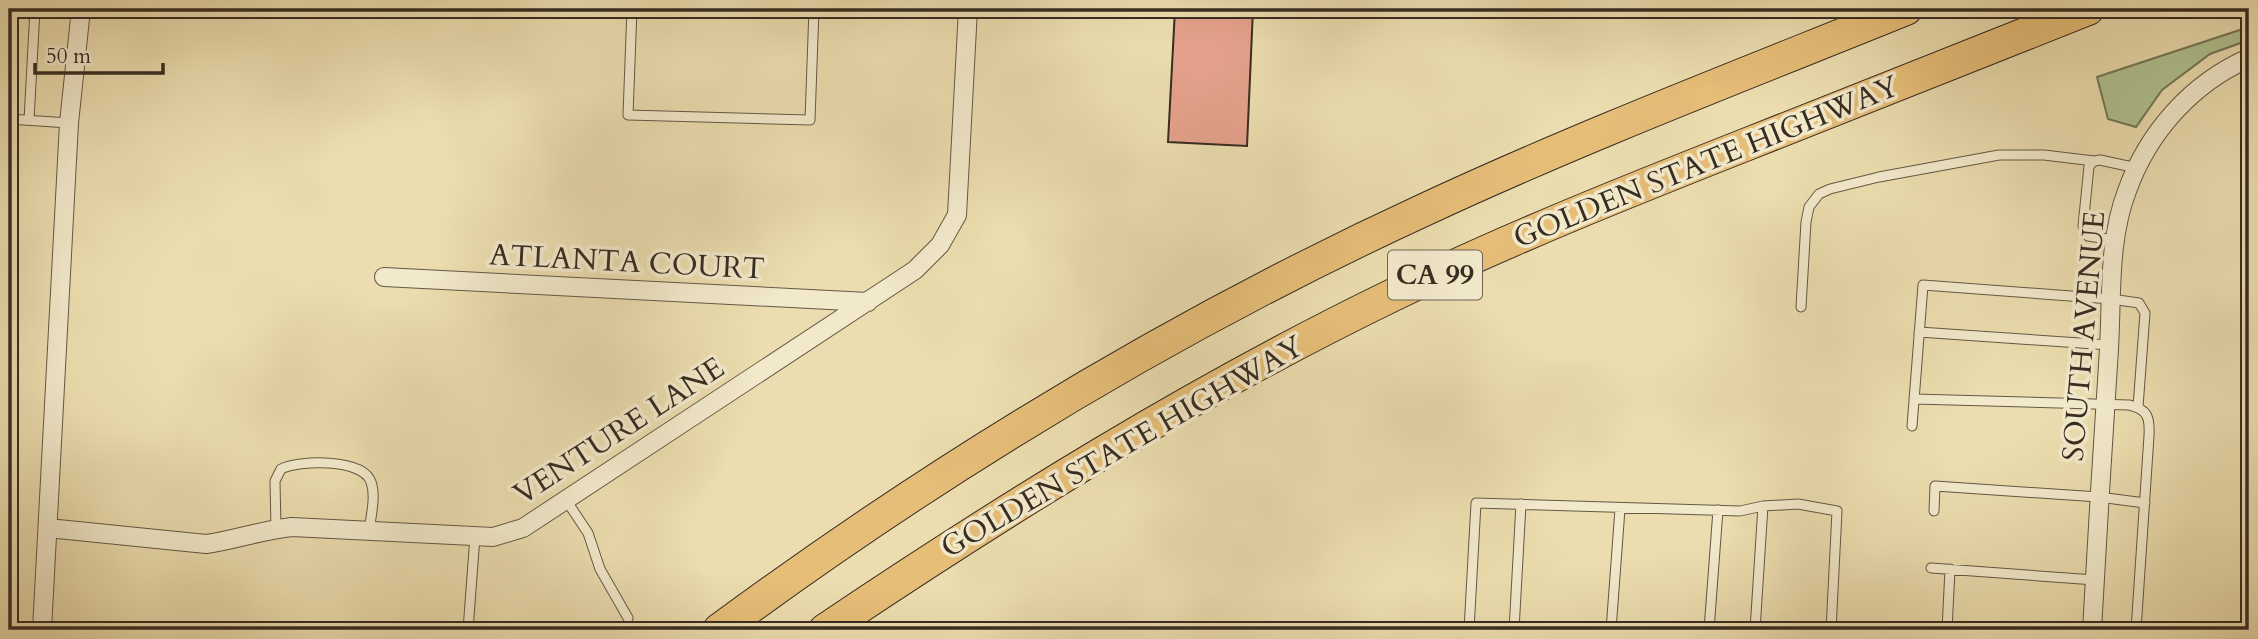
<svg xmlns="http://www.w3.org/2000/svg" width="2258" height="639" font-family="Cardo,serif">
<rect width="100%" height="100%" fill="#ebddaf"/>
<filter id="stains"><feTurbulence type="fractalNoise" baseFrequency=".00286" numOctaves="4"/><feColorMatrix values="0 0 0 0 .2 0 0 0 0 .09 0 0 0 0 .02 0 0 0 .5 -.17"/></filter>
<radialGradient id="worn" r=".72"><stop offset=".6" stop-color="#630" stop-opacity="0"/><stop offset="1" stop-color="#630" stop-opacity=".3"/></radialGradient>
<path fill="#b0c290" stroke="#747758" stroke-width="2" d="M 2249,27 L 2249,40 L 2210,54 L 2162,90 L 2136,127 L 2108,119 L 2097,77 Z"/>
<path fill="#e5a18c" stroke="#372c21" stroke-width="2" d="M 1175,9 L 1253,9 L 1247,146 L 1168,142 Z"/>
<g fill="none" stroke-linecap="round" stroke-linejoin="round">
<defs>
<path id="lane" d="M 632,9 L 628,115 L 810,120 L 814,9
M 9,119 L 69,123
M 29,120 L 35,9
M 2115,240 L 2088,236 L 2083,226 L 2089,166 L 2094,161 L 2100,160 L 2137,168
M 1801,307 L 1806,222 L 1809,207 L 1819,194 L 1830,189 L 1879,177 L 1999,155 L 2044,155 L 2094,161
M 1919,332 L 2109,345
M 1914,399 L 2129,405 C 2148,409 2150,418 2149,436 L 2136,630
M 1912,426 L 1923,285 L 2111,299 L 2139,303 L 2145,313 L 2138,407
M 566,500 L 588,533 L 600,569 L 628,618
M 1934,511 L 1935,486 L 2099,497 L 2145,503
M 276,528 L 275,481 L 281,469 C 298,460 363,458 371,482 C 376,496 371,516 369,531
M 1931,568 L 2095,580
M 468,630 L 475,536
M 1469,630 L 1476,503 L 1740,511 L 1763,506
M 1514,630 L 1521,504
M 1611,630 L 1620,509
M 1709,630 L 1718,510
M 1755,630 L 1763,506 L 1798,504 L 1837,511 L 1831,630
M 1947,630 L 1950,569"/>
<path id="street" d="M 384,277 L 868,302
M 48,528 L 206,544 C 235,540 262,530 292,527 L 493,537 L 523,528 L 915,270 L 940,245 L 957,215 L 968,9
M 42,630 L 69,123 L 81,9
M 2092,630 C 2097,536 2103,443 2109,349 C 2112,297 2108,240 2127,191 C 2148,132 2192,83 2249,58"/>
<path id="highway" d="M 719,630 C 940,467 1176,324 1426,209 C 1583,136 1745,74 1906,9
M 825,630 C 1008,507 1195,391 1393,295 C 1508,239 1626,192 1745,145 C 1860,99 1974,54 2088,9"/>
</defs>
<use href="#lane" stroke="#645844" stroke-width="11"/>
<use href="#street" stroke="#645844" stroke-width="20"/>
<use href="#highway" stroke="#372c21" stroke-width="34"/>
<use href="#lane" stroke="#f2e9cb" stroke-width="9"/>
<use href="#street" stroke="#f2e9cb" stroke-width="18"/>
<use href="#highway" stroke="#e6be78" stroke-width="32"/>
</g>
<g text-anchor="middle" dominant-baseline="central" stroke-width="7" stroke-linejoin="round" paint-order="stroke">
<rect fill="#f2e9cb" stroke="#6f6554" stroke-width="2" x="1388" y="250.5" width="94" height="49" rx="5"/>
<g font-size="28" font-weight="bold" fill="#372c21">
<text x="1435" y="275">CA 99</text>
</g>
<g font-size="30" fill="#372c21" stroke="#f2e9cb">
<text transform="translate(1706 162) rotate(-22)">GOLDEN STATE HIGHWAY</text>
<text transform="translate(627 262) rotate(3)">ATLANTA COURT</text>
<text transform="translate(2084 336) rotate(-85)">SOUTH AVENUE</text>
<text transform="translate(619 431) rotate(-33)">VENTURE LANE</text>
<text transform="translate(1122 447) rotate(-30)">GOLDEN STATE HIGHWAY</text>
</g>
</g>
<rect width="2258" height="639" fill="none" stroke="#ebddaf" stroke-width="35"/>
<rect x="10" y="10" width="2237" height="618" fill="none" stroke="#372c21" stroke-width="3.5"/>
<rect x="18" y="18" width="2223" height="604" fill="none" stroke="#372c21" stroke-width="2"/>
<path d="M35 63v10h128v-10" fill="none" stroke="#372c21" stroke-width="3.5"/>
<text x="46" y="63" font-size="21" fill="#372c21" stroke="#f2e9cb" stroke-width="5" paint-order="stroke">50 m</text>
<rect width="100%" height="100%" filter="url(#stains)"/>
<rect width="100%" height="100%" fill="url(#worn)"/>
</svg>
